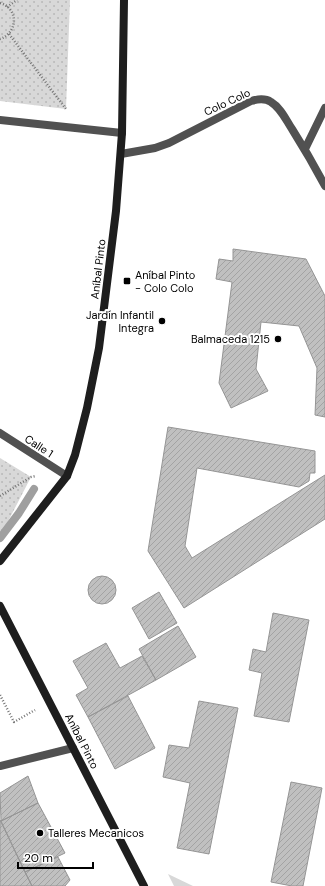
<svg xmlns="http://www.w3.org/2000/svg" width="325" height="886" font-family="'DM Sans',sans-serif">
<defs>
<pattern id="park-dots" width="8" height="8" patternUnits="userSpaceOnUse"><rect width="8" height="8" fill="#d8d8d8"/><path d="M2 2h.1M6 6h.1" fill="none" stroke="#b8b8b8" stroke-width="1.8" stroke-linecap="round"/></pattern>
<pattern id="building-hatch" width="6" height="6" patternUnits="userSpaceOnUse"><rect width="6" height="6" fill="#c0c0c0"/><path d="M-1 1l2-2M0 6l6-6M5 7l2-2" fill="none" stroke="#a3a3a3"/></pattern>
</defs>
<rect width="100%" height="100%" fill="#fff"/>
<path fill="#d8d8d8" d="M 168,874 L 193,886 L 174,886 Z"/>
<path fill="url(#park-dots)" d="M 0,0 L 70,0 L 66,109 L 0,101 Z
M 0,458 L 31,477 L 2,533 L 0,534 Z"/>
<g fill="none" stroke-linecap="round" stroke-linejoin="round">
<path stroke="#9f9f9f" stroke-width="8" d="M 0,538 L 19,513 L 34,489"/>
</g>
<path fill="url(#building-hatch)" stroke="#959595" d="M 233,249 L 306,259 L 325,296 L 325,417 L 315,415 L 317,368 L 299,326 L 261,322 L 256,369 L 268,391 L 231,408 L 219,383 L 232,282 L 216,279 L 219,259 L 233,261 Z
M 168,427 L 315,451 L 315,473 L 310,473 L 309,481 L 299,487 L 197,468 L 185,546 L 192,558 L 325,475 L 325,519 L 184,608 L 148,551 Z
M88 590a14 14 0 1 1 28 0a14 14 0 1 1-28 0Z
M 159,592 L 177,623 L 149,639 L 132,608 Z
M 273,613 L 309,620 L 289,722 L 254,716 L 262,673 L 249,670 L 253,649 L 266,652 Z
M 178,626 L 196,657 L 156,680 L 139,649 Z
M 106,643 L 120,668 L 142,656 L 156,680 L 88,717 L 76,695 L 88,688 L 73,661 Z
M 128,696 L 155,748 L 115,769 L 88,717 Z
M 199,701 L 238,708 L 209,854 L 177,848 L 190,783 L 163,777 L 169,745 L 189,748 Z
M 28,776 L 38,803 L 1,821 L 0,793 Z
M 291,782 L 322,788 L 303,886 L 292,886 L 271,882 Z
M 38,803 L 65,853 L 25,872 L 1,821 Z
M 0,820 L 25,872 L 32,886 L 0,886 Z
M 58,857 L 70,880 L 65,886 L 32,886 L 25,872 Z"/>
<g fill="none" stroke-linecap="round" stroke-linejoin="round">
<path stroke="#737373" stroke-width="2.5" stroke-dasharray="1 2" stroke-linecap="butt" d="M 0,3 C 19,8 18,33 0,39
M 7,7 L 17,0
M 9,34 L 66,109
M 0,496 L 31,477 L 36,476
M 0,695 L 14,722 L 35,710"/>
<path stroke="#515151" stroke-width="8" d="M 0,120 L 122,133
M 0,766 L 73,748"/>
<path stroke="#515151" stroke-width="8" d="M 305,149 L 325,108
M 121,154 L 155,148 L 169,143 L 251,101 C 258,99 265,98 271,102 C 281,108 286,120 292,129 C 304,148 315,167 325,186
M 0,433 L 67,476"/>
<path stroke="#1e1e1e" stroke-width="8" d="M 0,561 L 67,476 L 75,455 L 87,408 L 99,348 L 116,211 L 122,133 L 124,0
M 0,606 L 144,886"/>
</g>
<g fill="#000" stroke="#fff" stroke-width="1.5">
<rect x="123" y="277" width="8" height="8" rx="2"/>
<circle cx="162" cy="321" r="4"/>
<circle cx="278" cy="339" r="4"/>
<circle cx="40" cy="833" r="4"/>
</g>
<g text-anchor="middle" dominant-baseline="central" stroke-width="4" stroke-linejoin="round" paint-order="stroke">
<g font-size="11" fill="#000" stroke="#fff">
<text transform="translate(227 102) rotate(-25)">Colo Colo</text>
<text transform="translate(98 269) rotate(-83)">Aníbal Pinto</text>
<text transform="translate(39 446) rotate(33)">Calle 1</text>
<text transform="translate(82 741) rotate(63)">Aníbal Pinto</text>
</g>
<g font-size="11" fill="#000" stroke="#fff" text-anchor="start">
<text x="135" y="275">Aníbal Pinto<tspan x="135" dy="13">- Colo Colo</tspan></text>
<text x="154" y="315" text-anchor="end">Jardín Infantil<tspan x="154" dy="13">Integra</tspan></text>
<text x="270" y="339" text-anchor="end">Balmaceda 1215</text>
<text x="48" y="833">Talleres Mecanicos</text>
</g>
</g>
<path d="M18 862v6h75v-6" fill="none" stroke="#000000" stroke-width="2"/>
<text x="24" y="862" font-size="12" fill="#000000" stroke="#ffffff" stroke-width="3" paint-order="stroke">20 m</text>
</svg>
